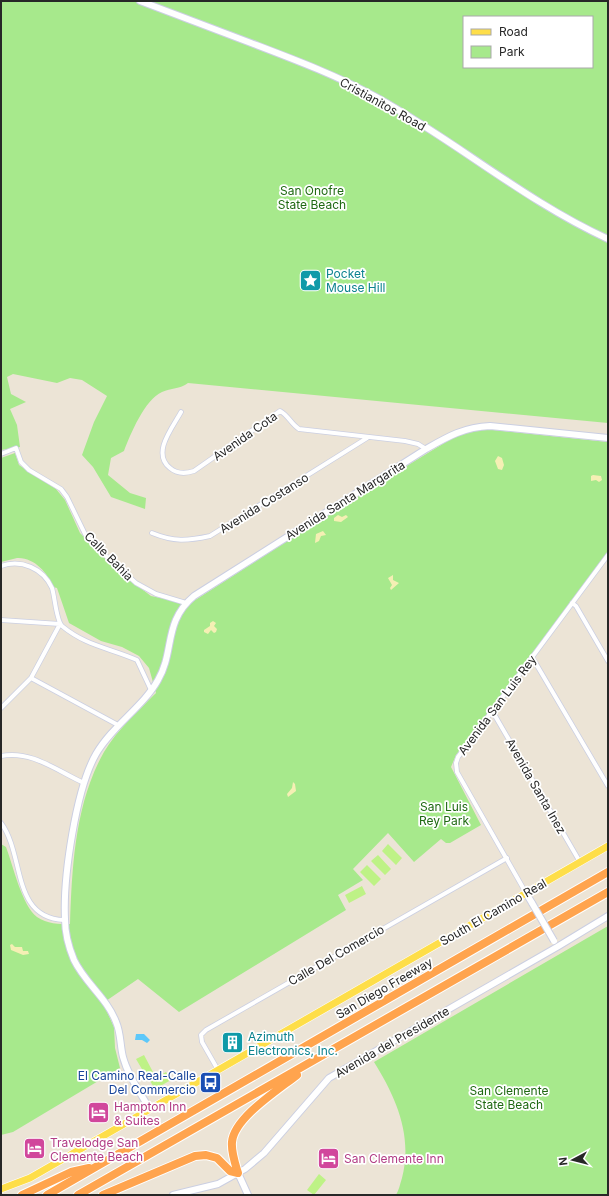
<svg xmlns="http://www.w3.org/2000/svg" width="609" height="1196" font-family="Inter,sans-serif">
<rect width="100%" height="100%" fill="#ece4d6"/>
<path fill="#a7e98c" fill-rule="evenodd" d="M 1,1 L 608,1 L 608,423 L 188,383 C 180,389 171,388 162,392 C 145,399 130,435 124,451 L 111,458 L 108,475 L 130,493 L 146,498 L 145,509 L 111,497 L 93,467 L 82,455 L 94,422 L 107,396 L 82,380 L 70,378 L 57,383 L 13,374 L 7,377 L 11,394 L 26,402 L 10,409 L 17,425 L 20,447 L 1,450 ZM 464,17 L 592,17 L 592,67 L 464,67 Z
M 484,429 L 608,442 L 608,552 L 456,755 L 451,767 L 481,825 L 450,843 L 446,843 L 441,839 L 414,862 L 388,833 L 353,869 L 363,880 L 338,895 L 346,910 L 179,1012 L 138,979 L 103,1003 L 114,1027 L 115,1048 L 120,1068 L 13,1132 L 1,1135 L 1,844 L 6,847 C 13,865 22,906 37,917 C 47,924 59,924 70,924 C 72,867 75,803 104,752 C 117,730 138,711 156,693 L 149,668 L 139,656 L 122,647 L 101,641 L 69,623 L 57,588 L 53,587 C 48,573 34,557 17,558 C 12,559 6,561 1,562 L 1,458 L 15,453 L 19,465 L 56,489 L 65,500 L 80,533 L 122,574 L 151,596 L 189,604 L 367,490 L 446,442 L 460,434 Z
M 608,926 L 608,1195 L 396,1195 C 399,1190 400,1184 402,1178 C 413,1136 396,1097 374,1062 Z"/>
<path fill="#f5efb4" d="M 498,456 L 502,458 L 504,465 L 502,470 L 498,469 L 495,461 Z
M 593,475 L 601,476 L 602,480 L 599,482 L 596,480 L 591,481 L 591,476 Z
M 338,515 L 342,517 L 346,515 L 348,517 L 341,522 L 334,521 L 334,518 Z
M 323,531 L 326,535 L 321,536 L 319,541 L 315,543 L 316,534 Z
M 393,575 L 393,580 L 399,583 L 391,590 L 390,588 L 392,585 L 388,578 Z
M 213,621 L 216,623 L 214,626 L 217,629 L 216,632 L 214,633 L 211,630 L 208,634 L 204,632 L 204,630 L 210,626 L 210,623 Z
M 293,782 L 295,784 L 296,791 L 288,797 L 287,794 L 292,788 Z
M 12,944 L 15,947 L 22,947 L 23,951 L 28,951 L 29,954 L 23,955 L 11,950 L 10,945 Z"/>
<path fill="#bef286" d="M 388,844 L 402,858 L 396,865 L 382,851 Z
M 378,855 L 391,869 L 385,875 L 371,861 Z
M 367,865 L 381,879 L 374,886 L 360,872 Z
M 362,886 L 366,894 L 349,903 L 345,895 Z
M 144,1055 L 153,1072 L 146,1076 L 136,1059 Z
M 166,1072 L 171,1080 L 155,1089 L 150,1081 Z
M 319,1174 L 326,1180 L 314,1195 L 307,1190 Z"/>
<path fill="#5dc8fa" d="M 136,1034 L 144,1034 L 150,1040 L 147,1043 L 142,1040 L 135,1040 Z"/>
<g fill="none" stroke-linecap="round" stroke-linejoin="round">
<defs>
<path id="street" d="M 181,412 C 173,427 151,453 170,468 C 177,474 185,474 194,471 L 280,411 C 288,415 291,424 299,429 L 405,441 L 418,444 L 426,449
M 1,454 L 16,448 L 21,462 L 29,470 L 61,489 L 67,497 L 85,534 L 106,556 L 136,583 L 156,594 L 186,603
M 152,533 C 174,542 187,541 210,536 L 367,438
M 1,566 C 21,559 43,568 52,588 C 55,597 56,620 62,626 C 86,646 110,648 137,660 L 151,690
M 572,603 L 576,606 L 608,661
M 1,620 L 60,624
M 532,657 L 608,786
M 31,678 L 118,725
M 1,708 L 31,678 L 60,624
M 491,712 L 494,714 L 580,862
M 1,756 C 32,750 57,771 84,783
M 1,823 C 25,855 11,918 64,920
M 526,893 L 457,772 L 456,763 L 458,757 L 608,555
M 218,1070 L 202,1042 L 201,1035 L 206,1030 L 507,858"/>
<path id="secondary" d="M 140,1 C 177,15 214,29 251,43 C 293,59 336,75 376,97 C 456,141 525,201 608,239
M 526,893 L 532,903
M 149,1108 C 140,1092 128,1076 123,1057 C 120,1046 121,1033 116,1022 C 107,998 85,983 74,960 C 69,948 65,932 65,919 C 63,877 76,789 96,754 C 113,725 143,707 158,680 C 175,651 163,622 194,596 L 426,449 C 447,437 464,427 490,426 L 608,438
M 238,1173 L 248,1195
M 173,1195 L 218,1184 L 245,1169 L 264,1153 L 329,1078 L 557,947 L 608,916"/>
<path id="primary" d="M 1,1189 L 30,1178 L 608,846"/>
<path id="highway" d="M 22,1195 L 71,1172 L 89,1168
M 47,1195 L 608,872
M 78,1195 L 608,892
M 103,1195 L 195,1156 L 206,1155 L 217,1158 L 230,1171 L 238,1173 C 235,1163 231,1152 232,1142 C 234,1118 278,1090 297,1075"/>
</defs>
<use href="#street" stroke="#cbcfe2" stroke-width="5.5"/>
<use href="#secondary" stroke="#cbcfe2" stroke-width="8"/>
<use href="#primary" stroke="#fff" stroke-width="8"/>
<use href="#highway" stroke="#fff" stroke-width="10"/>
<use href="#street" stroke="#fff" stroke-width="4"/>
<use href="#secondary" stroke="#fff" stroke-width="6"/>
<use href="#primary" stroke="#fede49" stroke-width="7"/>
<use href="#highway" stroke="#ffa44e" stroke-width="8"/>
<defs>
<path id="secondary-bridge" d="M 532,903 L 554,941"/>
</defs>
<use href="#secondary-bridge" stroke="#cbcfe2" stroke-width="8" stroke-linecap="butt"/>
<use href="#secondary-bridge" stroke="#fff" stroke-width="6"/>
</g>
<defs>
<symbol id="sight-square" viewBox="-11 -11 22 22"><rect x="-9" y="-9" width="18" height="18" rx="4" fill="#0f9aa8" stroke="#fff"/><path d="M0-6L1.8-2.2L6-1.7L2.9 1.2L3.7 5.4L0 3.3L-3.7 5.4L-2.9 1.2L-6-1.7L-1.8-2.2Z" fill="#fff"/></symbol>
<symbol id="building-square" viewBox="-11 -11 22 22"><rect x="-9" y="-9" width="18" height="18" rx="4" fill="#0f9aa8" stroke="#fff"/><path d="M-4-6H4V6H1V3H-1V6H-4ZM-2.5-4.3h1.7v1.8h-1.7ZM.8-4.3h1.7v1.8H.8ZM-2.5-1h1.7V.8h-1.7ZM.8-1h1.7V.8H.8Z" fill="#fff"/></symbol>
<symbol id="bus-square" viewBox="-11 -11 22 22"><rect x="-9" y="-9" width="18" height="18" rx="4" fill="#1a4fb4" stroke="#fff"/><path d="M-5-6H5V4H4V6H2V4H-2V6H-4V4H-5ZM-3.5-4V0h7V-4ZM-3.5 1.2v1.5H-2V1.2ZM2 1.2v1.5H3.5V1.2Z" fill="#fff"/></symbol>
<symbol id="hotel-square" viewBox="-11 -11 22 22"><rect x="-9" y="-9" width="18" height="18" rx="4" fill="#d1479c" stroke="#fff"/><path d="M-6-4.5h1.5V1H6V5H4.5V3h-9V5H-6ZM-4 0a1.8 1.8 0 1 1 3.6 0ZM.5 0V-2.5h3Q6-2.5 6 0Z" fill="#fff"/></symbol>
</defs>
<g fill-rule="evenodd">
<use href="#sight-square" x="298" y="268" width="25" height="25"/>
<use href="#building-square" x="220" y="1030" width="25" height="25"/>
<use href="#bus-square" x="198" y="1070" width="25" height="25"/>
<use href="#hotel-square" x="86" y="1100" width="25" height="25"/>
<use href="#hotel-square" x="22" y="1136" width="25" height="25"/>
<use href="#hotel-square" x="316" y="1146" width="25" height="25"/>
</g>
<g text-anchor="middle" dominant-baseline="central" stroke-width="3.5" stroke-linejoin="round" paint-order="stroke">
<g font-size="12" fill="#272727" stroke="#fff">
<text transform="translate(383 104) rotate(29)">Cristianitos Road</text>
<text transform="translate(245 436) rotate(-35)">Avenida Cota</text>
<text transform="translate(345 500) rotate(-32)">Avenida Santa Margarita</text>
<text transform="translate(264 503) rotate(-32)">Avenida Costanso</text>
<text transform="translate(109 556) rotate(45)">Calle Bahia</text>
<text transform="translate(497 705) rotate(-53)">Avenida San Luis Rey</text>
<text transform="translate(536 786) rotate(60)">Avenida Santa Inez</text>
<text transform="translate(493 912) rotate(-30)">South El Camino Real</text>
<text transform="translate(336 955) rotate(-30)">Calle Del Comercio</text>
<text transform="translate(384 988) rotate(-30)">San Diego Freeway</text>
<text transform="translate(392 1042) rotate(-30)">Avenida del Presidente</text>
</g>
<g font-size="12" fill="#1f6912" stroke="#fff">
<text x="312" y="190">San Onofre<tspan x="312" dy="14">State Beach</tspan></text>
<text x="444" y="806">San Luis<tspan x="444" dy="14">Rey Park</tspan></text>
<text x="509" y="1090">San Clemente<tspan x="509" dy="14">State Beach</tspan></text>
</g>
<g font-size="12" fill="#0d838f" stroke="#fff" text-anchor="start">
<text x="326" y="273">Pocket<tspan x="326" dy="14">Mouse Hill</tspan></text>
<text x="248" y="1036">Azimuth<tspan x="248" dy="14">Electronics, Inc.</tspan></text>
</g>
<g font-size="12" fill="#164399" stroke="#fff" text-anchor="end">
<text x="196" y="1075">El Camino Real-Calle<tspan x="196" dy="14">Del Commercio</tspan></text>
</g>
<g font-size="12" fill="#b23c85" stroke="#fff" text-anchor="start">
<text x="114" y="1106">Hampton Inn<tspan x="114" dy="14">&amp; Suites</tspan></text>
<text x="50" y="1142">Travelodge San<tspan x="50" dy="14">Clemente Beach</tspan></text>
<text x="344" y="1158">San Clemente Inn</text>
</g>
</g>
<rect width="609" height="1196" fill="none" stroke="#272727" stroke-width="4"/>
<rect x="463" y="16" width="130" height="52" fill="#ffffff" stroke="#a9a9a9"/>
<rect x="471" y="29" width="20" height="6" fill="#fede49" stroke="#a9a9a9"/>
<text x="499" y="36" font-size="12" fill="#272727">Road</text>
<rect x="471" y="46" width="20" height="12" fill="#a7e98c" stroke="#a9a9a9"/>
<text x="499" y="56" font-size="12" fill="#272727">Park</text>
<g transform="translate(573 1160) rotate(263)" stroke="#ffffff" stroke-width="3" paint-order="stroke">
<path d="M0-3L7 15L0 10L-7 15Z" fill="#272727"/>
<text y="-6" font-size="11" font-weight="bold" text-anchor="middle" fill="#272727">N</text>
</g>
</svg>
